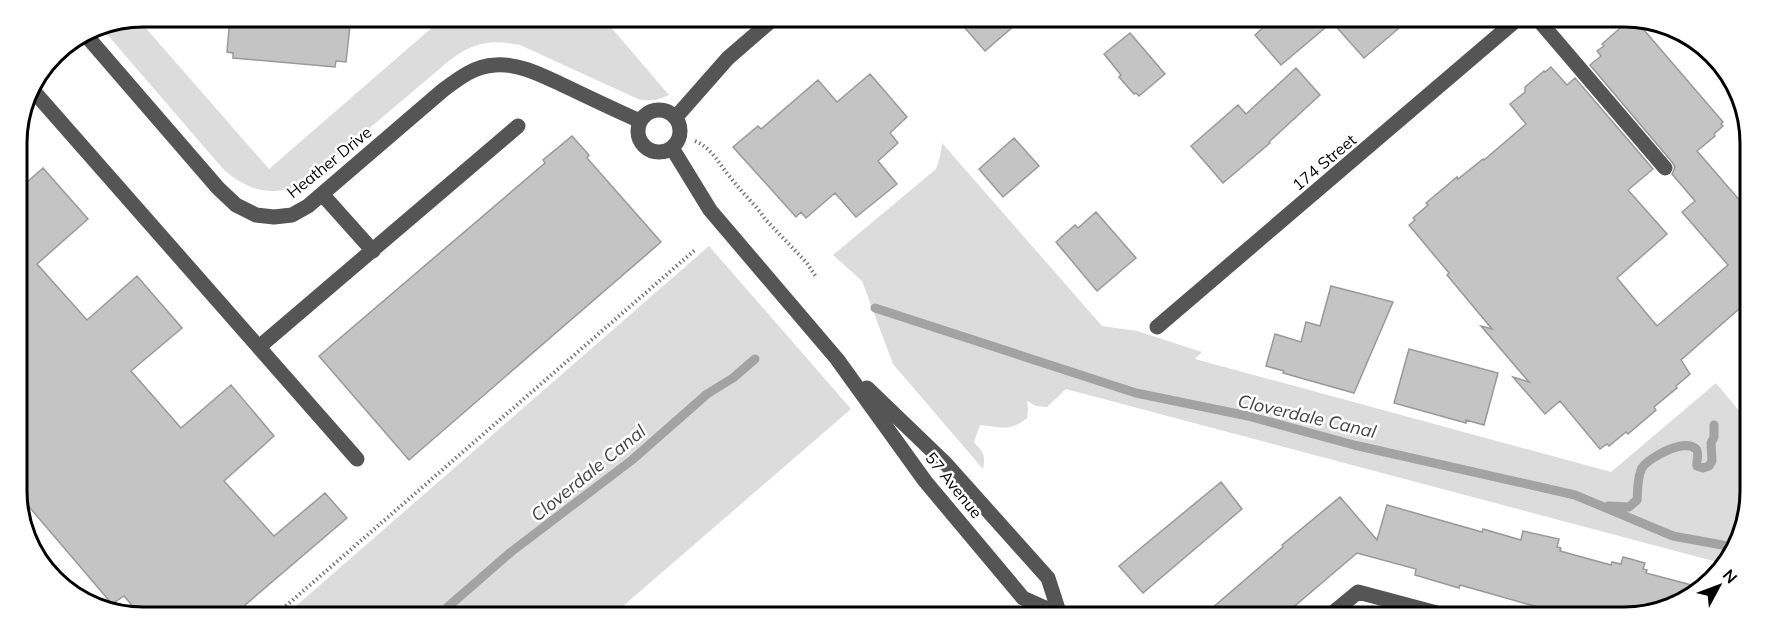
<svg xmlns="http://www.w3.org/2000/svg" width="1767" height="634" font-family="Mulish,sans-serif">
<rect width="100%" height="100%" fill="#fff"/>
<path fill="#dcdcdc" d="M 137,18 L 269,169 L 443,18 L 603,18 L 669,95 C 658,100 650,102 638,99 L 520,45 C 492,39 473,42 450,60 L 307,181 C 274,198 252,193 224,170 L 99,25 Z
M 942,143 L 1102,326 L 1137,331 L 1202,352 L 1195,359 L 1611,472 L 1716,383 L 1745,418 L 1744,531 L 1721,563 L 1066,389 L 1047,407 L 1036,406 L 1027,401 L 1028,409 L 1027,418 C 1011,432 999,427 980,425 L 974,442 C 983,452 986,455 983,469 L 893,364 L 862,281 L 833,255 L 936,169 L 940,157 Z
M 709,246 L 851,409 L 615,613 L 289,612 Z"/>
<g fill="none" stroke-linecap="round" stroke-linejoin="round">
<path stroke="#a3a3a3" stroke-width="9" d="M 875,308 L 1136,393 L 1248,416 L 1354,445 L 1575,495 L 1673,536 L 1733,547
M 1608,506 L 1629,507 L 1637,500 C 1638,490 1637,477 1642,468 C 1649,457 1685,438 1696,449 C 1700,453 1696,460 1697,466 L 1703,468 L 1709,466 L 1712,461 L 1711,443 L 1714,437 L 1714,425
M 442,612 L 511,552 L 632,460 L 707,394 L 733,378 L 755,359"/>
</g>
<path fill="#c4c4c4" stroke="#999" stroke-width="1.5" d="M 230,17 L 351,17 L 346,62 L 336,61 L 335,67 L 233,58 L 233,53 L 227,52 Z
M 958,20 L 1021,20 L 985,51 Z
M 1270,21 L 1300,22 L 1332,22 L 1281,65 L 1255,35 Z
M 1332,22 L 1406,22 L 1364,58 Z
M 1626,23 L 1638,23 L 1723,122 L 1721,124 L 1723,126 L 1714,134 L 1715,136 L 1697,151 L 1748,210 L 1747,302 L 1681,360 L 1690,374 L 1676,386 L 1677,388 L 1654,407 L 1656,410 L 1628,434 L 1626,432 L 1609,446 L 1607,444 L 1600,449 L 1560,401 L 1545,414 L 1513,377 L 1529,382 L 1481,326 L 1492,329 L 1447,275 L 1449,273 L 1409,225 L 1415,220 L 1413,218 L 1428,205 L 1426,203 L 1457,177 L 1458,179 L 1483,159 L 1484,160 L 1526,124 L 1510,104 L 1525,92 L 1525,87 L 1544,71 L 1545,72 L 1551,67 L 1567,85 L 1575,78 L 1653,169 L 1628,190 L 1667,234 L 1617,278 L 1657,326 L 1728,265 L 1682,212 L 1695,201 L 1672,174 L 1675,167 L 1672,162 L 1590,65 L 1601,56 L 1597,51 L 1604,46 L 1602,44 Z
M 1130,33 L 1165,74 L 1139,96 L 1136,93 L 1134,94 L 1119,77 L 1121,75 L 1104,54 Z
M 1296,68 L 1320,95 L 1269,142 L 1270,143 L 1223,183 L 1191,146 L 1238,105 L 1246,114 Z
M 870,74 L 907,117 L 890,133 L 898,143 L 878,161 L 897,184 L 856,217 L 835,193 L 806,218 L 801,212 L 796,217 L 733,147 L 758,126 L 761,129 L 818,80 L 837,102 Z
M 572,136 L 589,155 L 587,158 L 661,242 L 409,460 L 319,356 L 545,163 L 543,160 Z
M 1014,138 L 1039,166 L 1003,197 L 979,169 Z
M 43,168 L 88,219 L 37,264 L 87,320 L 137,276 L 182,328 L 131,371 L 181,428 L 231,385 L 274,436 L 224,481 L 274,536 L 325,493 L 347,518 L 238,611 L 137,611 L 124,596 L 112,604 L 19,495 L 19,491 L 28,483 L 19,472 L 17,191 Z
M 1096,212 L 1136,258 L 1097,291 L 1056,242 L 1075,225 L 1078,228 Z
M 1331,286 L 1393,302 L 1354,393 L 1283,373 L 1284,371 L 1266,366 L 1275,334 L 1301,342 L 1306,322 L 1320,326 Z
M 1409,349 L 1498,373 L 1484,425 L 1466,420 L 1466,423 L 1394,403 Z
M 1221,482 L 1242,509 L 1143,593 L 1119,566 Z
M 1340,497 L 1377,540 L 1387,505 L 1482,532 L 1483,529 L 1521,540 L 1523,531 L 1559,539 L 1557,547 L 1561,548 L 1560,551 L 1611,565 L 1612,562 L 1621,564 L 1623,557 L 1645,563 L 1643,569 L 1647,570 L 1646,573 L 1703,588 L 1701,591 L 1632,617 L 1573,617 L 1460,585 L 1459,588 L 1415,575 L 1416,569 L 1357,553 L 1283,616 L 1204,615 L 1283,547 L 1282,545 Z"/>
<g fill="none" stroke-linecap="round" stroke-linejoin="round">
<path stroke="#777" stroke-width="4" stroke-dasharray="1.5 3" stroke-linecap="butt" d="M 695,141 C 712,148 719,164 730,177 C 740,190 751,201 761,213 L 765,219 L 807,263 L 816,277
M 279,612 L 696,249"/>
<path stroke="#555" stroke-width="15" d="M 1541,23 L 1665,168
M 84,33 L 218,188 L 236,205 L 256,215 L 274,217 L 292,215 L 308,206 L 442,91 C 458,79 474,66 495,65 C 520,63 543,76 565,86 C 590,98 615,110 640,121
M 30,87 L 357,459
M638 131a21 21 0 1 1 42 0a21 21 0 1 1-42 0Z
M 676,117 L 728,58 L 773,19
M 672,148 L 710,210 L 837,359 L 925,481 L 1023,598 L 1059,614
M 322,194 L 373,251
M 1157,327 L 1514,22
M 259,347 L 518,126
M 867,388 L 946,464 L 1048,578 L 1060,615
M 1329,616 L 1358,592 L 1448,616"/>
</g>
<g text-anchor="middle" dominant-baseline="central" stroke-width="5" stroke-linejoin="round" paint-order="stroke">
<g font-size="16" fill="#000" stroke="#fff">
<text transform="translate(329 162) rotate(-39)">Heather Drive</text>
<text transform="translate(1324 162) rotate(-40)">174 Street</text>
<text transform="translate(954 485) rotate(51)">57 Avenue</text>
</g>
<g font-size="18" font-style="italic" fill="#444" stroke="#fff">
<text transform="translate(1307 416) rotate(13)">Cloverdale Canal</text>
<text transform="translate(588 473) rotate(-39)">Cloverdale Canal</text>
</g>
</g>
<path d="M0 0H1767V634H0ZM143 27H1624A116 116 0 0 1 1740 143V491A116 116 0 0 1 1624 607H143A116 116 0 0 1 27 491V143A116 116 0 0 1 143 27Z" fill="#fff" fill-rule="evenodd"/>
<path fill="none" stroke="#000" stroke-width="3" d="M143 27H1624A116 116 0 0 1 1740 143V491A116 116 0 0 1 1624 607H143A116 116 0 0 1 27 491V143A116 116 0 0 1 143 27Z"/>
<g transform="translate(1719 586) rotate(49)" stroke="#ffffff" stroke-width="4.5" paint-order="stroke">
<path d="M0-4.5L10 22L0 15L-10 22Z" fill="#000000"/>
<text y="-9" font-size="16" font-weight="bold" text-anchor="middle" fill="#000000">N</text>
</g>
</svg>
